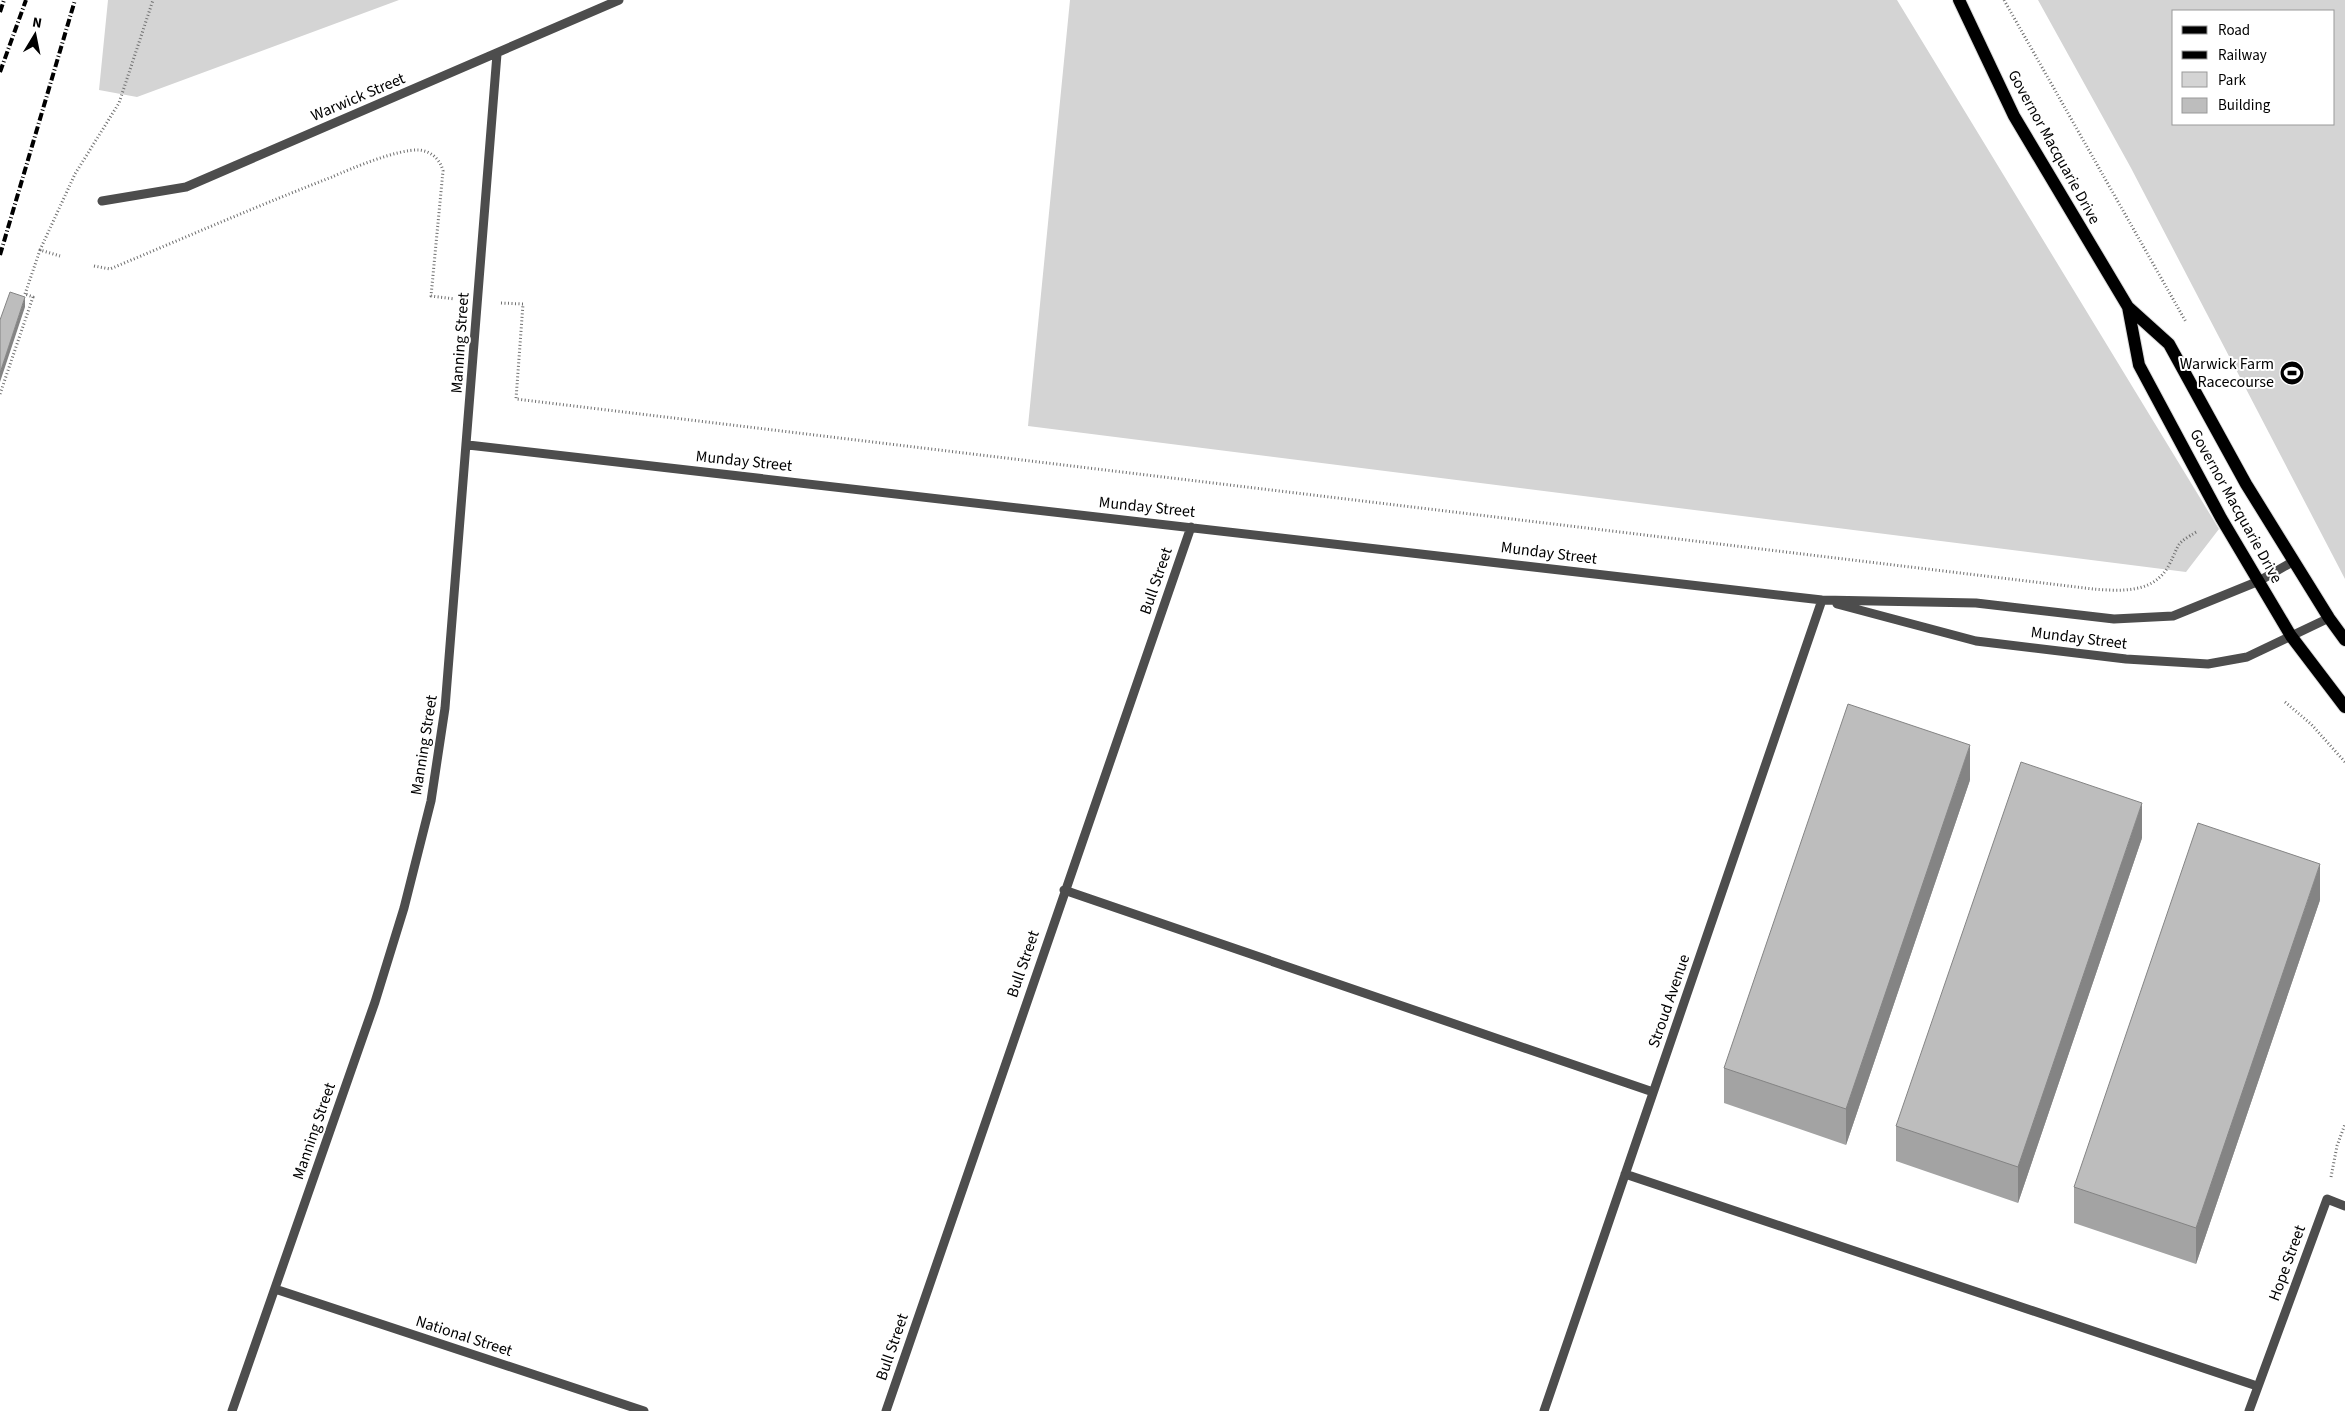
<svg xmlns="http://www.w3.org/2000/svg" width="2345" height="1411" font-family="'Source Sans 3',sans-serif">
<rect width="100%" height="100%" fill="#fff"/>
<path fill="#d4d4d4" fill-rule="evenodd" d="M 108,0 L 399,0 L 137,97 L 99,90 Z
M 1070,0 L 1897,0 L 2219,529 L 2186,572 L 1028,426 Z
M 2038,0 L 2345,0 L 2345,579 L 2131,168 ZM 2174,11 L 2334,11 L 2334,124 L 2174,124 Z"/>
<g fill="none" stroke-linecap="round" stroke-linejoin="round">
<defs>
<path id="major" d="M 1959,0 L 2014,116 L 2128,307 L 2169,344 L 2246,484 L 2329,618 L 2345,640
M 2128,307 L 2139,365 L 2221,518 L 2291,636 L 2345,707"/>
</defs>
<use href="#major" stroke="#dbdbdb" stroke-width="14"/>
<path stroke="#6f6f6f" stroke-width="3" stroke-dasharray="1 2.5" stroke-linecap="butt" d="M 2004,0 L 2186,322
M 40,250 L 75,174 L 119,103 L 153,0
M 94,266 L 110,269 C 184,238 257,206 332,177 C 352,168 398,149 419,150 C 431,151 440,159 443,171 L 431,296 L 455,299
M 25,294 L 40,250 L 60,256
M 501,303 L 523,304 L 516,399 L 2093,589 C 2120,591 2154,594 2169,565 C 2181,542 2174,545 2198,531
M 0,394 L 33,297 L 25,294
M 2285,702 L 2311,724 L 2345,762
M 2331,1177 L 2337,1146 L 2345,1124"/>
<path stroke="#4d4d4d" stroke-width="9" d="M 102,201 L 186,187 L 619,0
M 468,445 L 1822,600 L 1976,603 L 2114,619 L 2173,616 L 2259,581 L 2294,561
M 1837,604 L 1976,641 L 2126,659 L 2208,664 L 2247,657 L 2329,618
M 1064,890 L 1653,1092
M 1625,1174 L 2257,1386
M 275,1289 L 644,1411
M 232,1411 L 375,1002 L 404,908 L 431,801 L 445,708 L 497,54
M 886,1411 L 1191,527
M 1544,1411 L 1822,600
M 2249,1411 L 2327,1199 L 2345,1206"/>
<use href="#major" stroke="#000" stroke-width="12"/>
<path stroke="#000" stroke-width="4" stroke-dasharray="8 2.5 1 2.5" stroke-linecap="butt" d="M 0,12 L 4,0
M 0,72 L 26,0
M 0,255 L 75,0"/>
</g>
<path fill="#a3a3a3" d="M 1970,780 L 1846,1145 L 1724,1103 L 1724,1068 Z
M 2142,838 L 2018,1203 L 1896,1161 L 1896,1126 Z
M 2320,900 L 2196,1264 L 2074,1223 L 2074,1187 Z"/>
<path fill="#848484" d="M 25,297 L 25,307 L 0,382 L 0,373 Z
M 1970,745 L 1970,780 L 1846,1145 L 1846,1109 Z
M 2142,803 L 2142,838 L 2018,1203 L 2018,1167 Z
M 2320,864 L 2320,900 L 2196,1264 L 2196,1228 Z"/>
<path fill="#bdbdbd" stroke="#848484" d="M 10,292 L 25,297 L 0,373 L 0,320 Z
M 1848,704 L 1970,745 L 1846,1109 L 1724,1068 Z
M 2021,762 L 2142,803 L 2018,1167 L 1896,1126 Z
M 2198,823 L 2320,864 L 2196,1228 L 2074,1187 Z"/>
<defs>
<symbol id="stadium-disc" viewBox="-11 -11 22 22"><circle r="9.5" fill="#000" stroke="#fff"/><path d="M0-5a6.5 5 0 1 0 0 10a6.5 5 0 1 0 0-10ZM-3.5-1.8h7v3.6h-7Z" fill="#fff"/></symbol>
</defs>
<g fill-rule="evenodd">
<use href="#stadium-disc" x="2278" y="359" width="28" height="28"/>
</g>
<g text-anchor="middle" dominant-baseline="central" stroke-width="4" stroke-linejoin="round" paint-order="stroke">
<g font-size="16" fill="#000" stroke="#fff">
<text transform="translate(358 97) rotate(-23)">Warwick Street</text>
<text transform="translate(2054 147) rotate(61)">Governor Macquarie Drive</text>
<text transform="translate(460 343) rotate(-86)">Manning Street</text>
<text transform="translate(744 461) rotate(6)">Munday Street</text>
<text transform="translate(2236 506) rotate(61)">Governor Macquarie Drive</text>
<text transform="translate(1147 507) rotate(6)">Munday Street</text>
<text transform="translate(1549 553) rotate(7)">Munday Street</text>
<text transform="translate(1156 581) rotate(-71)">Bull Street</text>
<text transform="translate(2079 638) rotate(7)">Munday Street</text>
<text transform="translate(424 745) rotate(-81)">Manning Street</text>
<text transform="translate(1023 964) rotate(-71)">Bull Street</text>
<text transform="translate(1669 1001) rotate(-71)">Stroud Avenue</text>
<text transform="translate(314 1131) rotate(-71)">Manning Street</text>
<text transform="translate(2287 1263) rotate(-70)">Hope Street</text>
<text transform="translate(464 1336) rotate(18)">National Street</text>
<text transform="translate(892 1347) rotate(-71)">Bull Street</text>
</g>
<g font-size="16" fill="#000" stroke="#fff" text-anchor="end">
<text x="2274" y="364">Warwick Farm<tspan x="2274" dy="18">Racecourse</tspan></text>
</g>
</g>
<rect x="2172" y="10" width="162" height="115" fill="#ffffff" stroke="#999999"/>
<rect x="2182" y="26" width="25" height="8" fill="#000000" stroke="#999999"/>
<text x="2218" y="35" font-size="15" fill="#000000">Road</text>
<rect x="2182" y="51" width="25" height="8" fill="#000000" stroke="#999999"/>
<text x="2218" y="60" font-size="15" fill="#000000">Railway</text>
<rect x="2182" y="72" width="25" height="15" fill="#d4d4d4" stroke="#999999"/>
<text x="2218" y="85" font-size="15" fill="#000000">Park</text>
<rect x="2182" y="98" width="25" height="15" fill="#bdbdbd" stroke="#999999"/>
<text x="2218" y="110" font-size="15" fill="#000000">Building</text>
<g transform="translate(35 35) rotate(10)" stroke="#ffffff" stroke-width="4" paint-order="stroke">
<path d="M0-4L9 19L0 12L-9 19Z" fill="#000000"/>
<text y="-8" font-size="14" font-weight="bold" text-anchor="middle" fill="#000000">N</text>
</g>
</svg>
